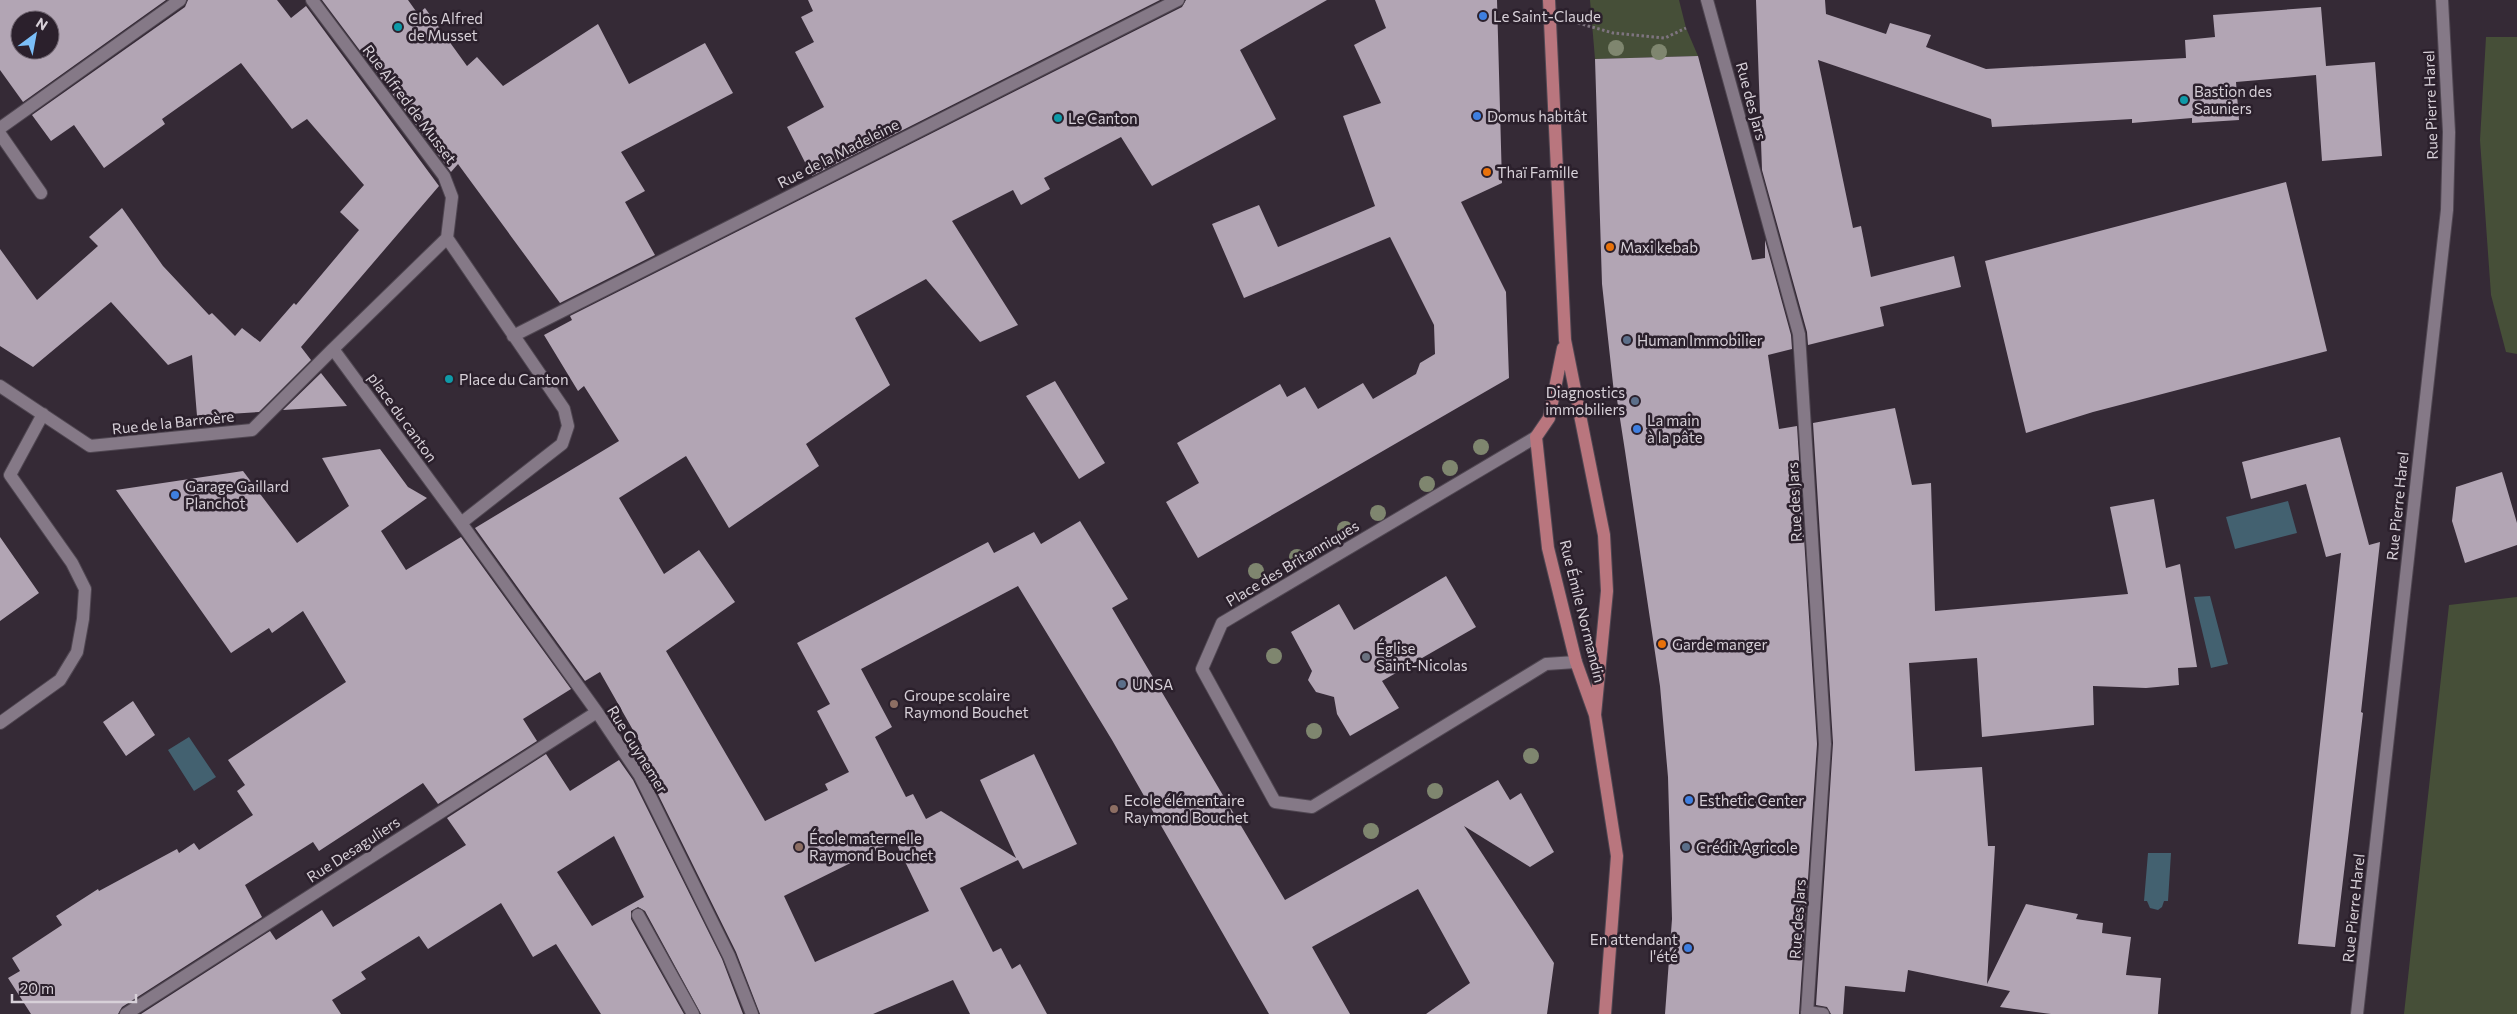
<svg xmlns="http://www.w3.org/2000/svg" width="2517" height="1014" font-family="Commissioner,sans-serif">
<rect width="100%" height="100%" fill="#352a36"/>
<path fill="#464f38" d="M 1590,0 L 1679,0 L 1686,28 L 1698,56 L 1595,59 Z
M 2486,37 L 2517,37 L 2517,354 L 2506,352 L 2491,295 L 2480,140 Z
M 2517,597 L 2517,1014 L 2404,1014 L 2449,605 Z"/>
<path fill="#436170" d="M 2288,501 L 2297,533 L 2235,549 L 2226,517 Z
M 2210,596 L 2228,664 L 2211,668 L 2194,597 Z
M 189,737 L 216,777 L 194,791 L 168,750 Z
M 2148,853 L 2171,853 L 2168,901 L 2164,901 L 2162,907 L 2158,910 L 2150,908 L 2147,901 L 2144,901 Z"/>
<path fill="#b2a5b4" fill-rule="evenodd" d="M 0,0 L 166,0 L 23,102 L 0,70 ZM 20,20 L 50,20 L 50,50 L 20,50 Z
M 188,0 L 277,0 L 291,18 L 306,6 L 439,186 L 301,347 L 311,360 L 259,412 L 197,416 L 192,355 L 168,365 L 111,302 L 33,367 L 0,346 L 0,249 L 37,300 L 98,246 L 89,237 L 122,208 L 163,266 L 209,315 L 212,313 L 235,336 L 242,328 L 260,342 L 294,303 L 296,305 L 359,230 L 340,212 L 364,185 L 307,119 L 292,129 L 241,63 L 162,119 L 165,124 L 104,168 L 74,125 L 51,141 L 32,115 L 185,7 Z
M 322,0 L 408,0 L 418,14 L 425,8 L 467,66 L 477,57 L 503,86 L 598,24 L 629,84 L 705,43 L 733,93 L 621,152 L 645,191 L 625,202 L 655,255 L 560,303 L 458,164 L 451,172 Z
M 808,0 L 1160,0 L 812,176 L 787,127 L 824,107 L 795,52 L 814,42 L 801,17 L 813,11 Z
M 1186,0 L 1327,0 L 1240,50 L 1276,119 L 1152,186 L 1121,137 L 1044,178 L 1050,189 L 1021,205 L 1013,190 L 952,221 L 1018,325 L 980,342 L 926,279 L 855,318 L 890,385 L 806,444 L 819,466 L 729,528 L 686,456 L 619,498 L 664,574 L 699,550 L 735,602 L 666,651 L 765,821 L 828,790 L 825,784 L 849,772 L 817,711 L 830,704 L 797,643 L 988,542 L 994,553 L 1034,532 L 1041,544 L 1080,521 L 1128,599 L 1112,608 L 1285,900 L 1498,780 L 1510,800 L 1521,793 L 1554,852 L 1530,867 L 1464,826 L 1554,963 L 1547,1014 L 1426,1014 L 1470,983 L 1418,889 L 1312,947 L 1350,1014 L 1269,1014 L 1112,740 L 1018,586 L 861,669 L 892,727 L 875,737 L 906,797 L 913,794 L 926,819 L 941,811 L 1016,858 L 980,780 L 1034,754 L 1077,844 L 1023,869 L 1018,860 L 960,888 L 993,952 L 1001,948 L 1012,969 L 1020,964 L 1047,1014 L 970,1014 L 953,980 L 873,1014 L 760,1014 L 736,952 L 647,772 L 633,751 L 642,746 L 600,672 L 585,681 L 475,528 L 619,441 L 584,386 L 578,391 L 544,335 L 572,320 L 570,316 L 1182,7 ZM 895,841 L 929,911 L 815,962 L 784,896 Z
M 1375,0 L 1497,0 L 1502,183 L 1461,202 L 1506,292 L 1509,378 L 1198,558 L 1166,502 L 1199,483 L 1177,443 L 1280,384 L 1287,397 L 1305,387 L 1318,409 L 1363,383 L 1373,399 L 1416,374 L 1420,363 L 1435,354 L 1434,325 L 1390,237 L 1244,298 L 1212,224 L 1259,205 L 1278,247 L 1375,206 L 1343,116 L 1381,103 L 1354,45 L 1386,28 Z
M 1756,0 L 1825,0 L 1826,14 L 1886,34 L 1890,23 L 1931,35 L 1926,47 L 1986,69 L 2186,58 L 2185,40 L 2215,37 L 2213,15 L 2321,7 L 2326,66 L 2375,62 L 2382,156 L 2322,161 L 2316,75 L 2236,82 L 2239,120 L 2192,123 L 2192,118 L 2132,123 L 2132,119 L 1992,127 L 1991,119 L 1818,60 L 1853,228 L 1861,226 L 1871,277 L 1954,256 L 1961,287 L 1880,307 L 1884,326 L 1808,345 L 1807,332 L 1762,170 Z
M 1698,56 L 1752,260 L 1765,258 L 1765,240 L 1791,335 L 1792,349 L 1768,355 L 1779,429 L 1797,426 L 1817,744 L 1799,1014 L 1665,1014 L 1672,919 L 1668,777 L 1660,686 L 1625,451 L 1616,393 L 1614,393 L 1602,284 L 1595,59 Z
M 2286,182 L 2327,351 L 2093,412 L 2026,433 L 1985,261 Z
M 321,373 L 347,406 L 283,410 Z
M 1055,381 L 1105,463 L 1079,479 L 1026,396 Z
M 1895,408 L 1912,485 L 1931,483 L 1935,611 L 2128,594 L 2110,507 L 2154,499 L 2166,568 L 2180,564 L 2197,667 L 2178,668 L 2179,685 L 2146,688 L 2093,686 L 2094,725 L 1982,737 L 1977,658 L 1909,663 L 1915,771 L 1982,767 L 1988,846 L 1995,846 L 1987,984 L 2026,904 L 2078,914 L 2076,919 L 2103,923 L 2102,933 L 2131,937 L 2126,975 L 2161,978 L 2158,1014 L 2051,1014 L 2000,1007 L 2010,991 L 1908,970 L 1905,992 L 1845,986 L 1843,1014 L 1831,1014 L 1827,1007 L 1816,1005 L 1833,743 L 1813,423 Z
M 2340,437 L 2369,545 L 2380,542 L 2361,712 L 2363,713 L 2335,947 L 2298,944 L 2341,553 L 2326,557 L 2306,484 L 2251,499 L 2242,462 Z
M 380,449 L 408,487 L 427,498 L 381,531 L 406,570 L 461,537 L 571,689 L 523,719 L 537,741 L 438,804 L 423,783 L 319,851 L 313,842 L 245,885 L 262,917 L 122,1007 L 118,1014 L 31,1014 L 8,978 L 20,971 L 12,958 L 62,925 L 56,916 L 98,889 L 99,891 L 177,849 L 179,853 L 194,843 L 199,850 L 253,815 L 237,791 L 245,785 L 228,760 L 346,682 L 303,611 L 272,633 L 269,628 L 231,653 L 116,490 L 243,471 L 297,543 L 349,506 L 322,458 Z
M 2502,472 L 2517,523 L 2517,545 L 2465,563 L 2452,521 L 2456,487 Z
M 0,537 L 39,593 L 0,621 Z
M 1446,576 L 1476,627 L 1382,681 L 1399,708 L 1350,736 L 1337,714 L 1334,697 L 1316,692 L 1308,680 L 1312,671 L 1291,632 L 1339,604 L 1354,630 Z
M 133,701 L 155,735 L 126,756 L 103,722 Z
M 546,754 L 570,791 L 619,760 L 633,780 L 722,959 L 743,1014 L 701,1014 L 645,911 L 638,907 L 631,911 L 631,919 L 684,1014 L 601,1014 L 556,944 L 533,957 L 501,903 L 428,949 L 419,936 L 361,972 L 366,979 L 332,1000 L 341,1014 L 141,1014 L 270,931 L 276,940 L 322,910 L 333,927 L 466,845 L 447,818 ZM 614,836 L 644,897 L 592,926 L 557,872 Z"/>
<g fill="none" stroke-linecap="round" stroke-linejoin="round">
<defs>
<path id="minor" d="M 312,0 L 444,176 L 452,197 L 447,238
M 1707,0 L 1799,334 L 1825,744 L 1807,1014
M 0,128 L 180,0
M 0,134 L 41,193
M 447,238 L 564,409 L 568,426 L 562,444 L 461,523 L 333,349 Z
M 513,336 L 1178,0
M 0,386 L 90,446 L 252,430 L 333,349
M 1536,437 L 1222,623 L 1202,669 L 1275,802 L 1312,807 L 1546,664 L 1576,662
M 461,523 L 597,712 L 640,776 L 729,956 L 752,1014
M 0,723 L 60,680 L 77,652 L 83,619 L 85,589 L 72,563 L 10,475 L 43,414
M 638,915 L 693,1014
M 1807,1012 L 1823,1014
M 126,1014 L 597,712
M 2357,1014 L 2447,210 L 2449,132 L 2442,0"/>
<path id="major" d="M 1549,0 L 1565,340 L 1604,535 L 1607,591 L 1595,715
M 1563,348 L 1549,418 L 1536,437 L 1548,548 L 1576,662 L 1595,715 L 1617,856 L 1605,1014"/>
</defs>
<use href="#minor" stroke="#504752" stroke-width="14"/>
<use href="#major" stroke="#504752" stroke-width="14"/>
<path stroke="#7e747f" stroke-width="3" stroke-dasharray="2.5 2.5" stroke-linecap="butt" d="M 1578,23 L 1613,33 L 1665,38 L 1686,28"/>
<use href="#minor" stroke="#857987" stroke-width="12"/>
<use href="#major" stroke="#b9767e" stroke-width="12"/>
</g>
<g fill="#7f866f">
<circle cx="1616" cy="48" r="8"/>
<circle cx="1659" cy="52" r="8"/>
<circle cx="1481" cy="447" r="8"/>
<circle cx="1450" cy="468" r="8"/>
<circle cx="1427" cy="484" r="8"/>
<circle cx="1378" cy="513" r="8"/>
<circle cx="1345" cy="529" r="8"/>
<circle cx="1297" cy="557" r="8"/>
<circle cx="1256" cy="571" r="8"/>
<circle cx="1274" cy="656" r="8"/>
<circle cx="1314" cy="731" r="8"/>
<circle cx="1531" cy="756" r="8"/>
<circle cx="1435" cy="791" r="8"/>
<circle cx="1371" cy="831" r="8"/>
</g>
<g fill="#3f7fe0" stroke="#2b202c" stroke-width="2">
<circle cx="1483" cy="16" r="5"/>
<circle cx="1477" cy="116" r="5"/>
<circle cx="1637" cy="429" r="5"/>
<circle cx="175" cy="495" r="5"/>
<circle cx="1689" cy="800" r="5"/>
<circle cx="1688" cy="948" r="5"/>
</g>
<g fill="#0f9aa8" stroke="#2b202c" stroke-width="2">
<circle cx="398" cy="27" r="5"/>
<circle cx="2184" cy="100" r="5"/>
<circle cx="1058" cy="118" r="5"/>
<circle cx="449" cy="379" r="5"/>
</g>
<g fill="#e8710a" stroke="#2b202c" stroke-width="2">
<circle cx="1487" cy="172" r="5"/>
<circle cx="1610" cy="247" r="5"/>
<circle cx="1662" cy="644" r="5"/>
</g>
<g fill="#5c6f8a" stroke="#2b202c" stroke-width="2">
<circle cx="1627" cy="340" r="5"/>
<circle cx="1635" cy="401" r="5"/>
<circle cx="1122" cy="684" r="5"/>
<circle cx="1686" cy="847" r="5"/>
</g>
<circle fill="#6b7280" stroke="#2b202c" stroke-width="2" cx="1366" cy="657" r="5"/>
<g fill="#8d6e63" stroke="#2b202c" stroke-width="2">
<circle cx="894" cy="704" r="5"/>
<circle cx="1114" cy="809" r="5"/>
<circle cx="799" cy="847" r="5"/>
</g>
<g text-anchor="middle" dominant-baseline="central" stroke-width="5" stroke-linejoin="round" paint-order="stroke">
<g font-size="15" fill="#d7d0d8" stroke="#2b202c" text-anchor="start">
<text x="1493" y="16">Le Saint-Claude</text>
<text x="408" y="18">Clos Alfred<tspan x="408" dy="17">de Musset</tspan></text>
<text x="2194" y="91">Bastion des<tspan x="2194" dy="17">Sauniers</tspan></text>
<text x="1487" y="116">Domus habitât</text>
<text x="1068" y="118">Le Canton</text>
<text x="1497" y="172">Thaï Famille</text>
<text x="1620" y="247">Maxi kebab</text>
<text x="1637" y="340">Human Immobilier</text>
<text x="459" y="379">Place du Canton</text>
<text x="1625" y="392" text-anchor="end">Diagnostics<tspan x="1625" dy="17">immobiliers</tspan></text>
<text x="1647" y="420">La main<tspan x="1647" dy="17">à la pâte</tspan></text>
<text x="185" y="486">Garage Gaillard<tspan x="185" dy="17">Planchot</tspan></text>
<text x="1672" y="644">Garde manger</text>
<text x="1376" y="648">Église<tspan x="1376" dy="17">Saint-Nicolas</tspan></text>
<text x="1132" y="684">UNSA</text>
<text x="904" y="695">Groupe scolaire<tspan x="904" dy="17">Raymond Bouchet</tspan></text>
<text x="1124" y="800">Ecole élémentaire<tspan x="1124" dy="17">Raymond Bouchet</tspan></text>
<text x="1699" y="800">Esthetic Center</text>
<text x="809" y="838">École maternelle<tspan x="809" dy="17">Raymond Bouchet</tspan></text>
<text x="1696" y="847">Crédit Agricole</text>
<text x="1678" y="939" text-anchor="end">En attendant<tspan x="1678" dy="17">l'été</tspan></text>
</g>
<g font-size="15" fill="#d7d0d8" stroke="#2b202c">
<text transform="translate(1752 101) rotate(75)">Rue des Jars</text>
<text transform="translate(410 104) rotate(53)">Rue Alfred de Musset</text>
<text transform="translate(2430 105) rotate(-92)">Rue Pierre Harel</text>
<text transform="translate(838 153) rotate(-27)">Rue de la Madeleine</text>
<text transform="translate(403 417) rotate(54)">place du canton</text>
<text transform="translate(173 422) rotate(-6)">Rue de la Barroère</text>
<text transform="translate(1794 502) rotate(-93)">Rue des Jars</text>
<text transform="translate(2397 506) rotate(-84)">Rue Pierre Harel</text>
<text transform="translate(1292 563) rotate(-31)">Place des Britanniques</text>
<text transform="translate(1583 611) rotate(76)">Rue Émile Normandin</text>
<text transform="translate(638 749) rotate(58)">Rue Guynemer</text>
<text transform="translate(353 849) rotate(-33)">Rue Desaguliers</text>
<text transform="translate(2353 908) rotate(-84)">Rue Pierre Harel</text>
<text transform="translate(1797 919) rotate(-86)">Rue des Jars</text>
</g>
</g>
<g transform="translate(35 35) rotate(32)"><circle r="24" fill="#2b202c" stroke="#706671"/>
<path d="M0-4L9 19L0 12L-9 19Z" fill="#7bbef8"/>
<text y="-8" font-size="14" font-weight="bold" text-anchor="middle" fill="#d7d0d8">N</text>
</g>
<path d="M12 994v8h124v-8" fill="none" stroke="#d7d0d8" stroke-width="2.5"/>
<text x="20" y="994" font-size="15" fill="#d7d0d8" stroke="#2b202c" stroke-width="4" paint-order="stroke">20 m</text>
</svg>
